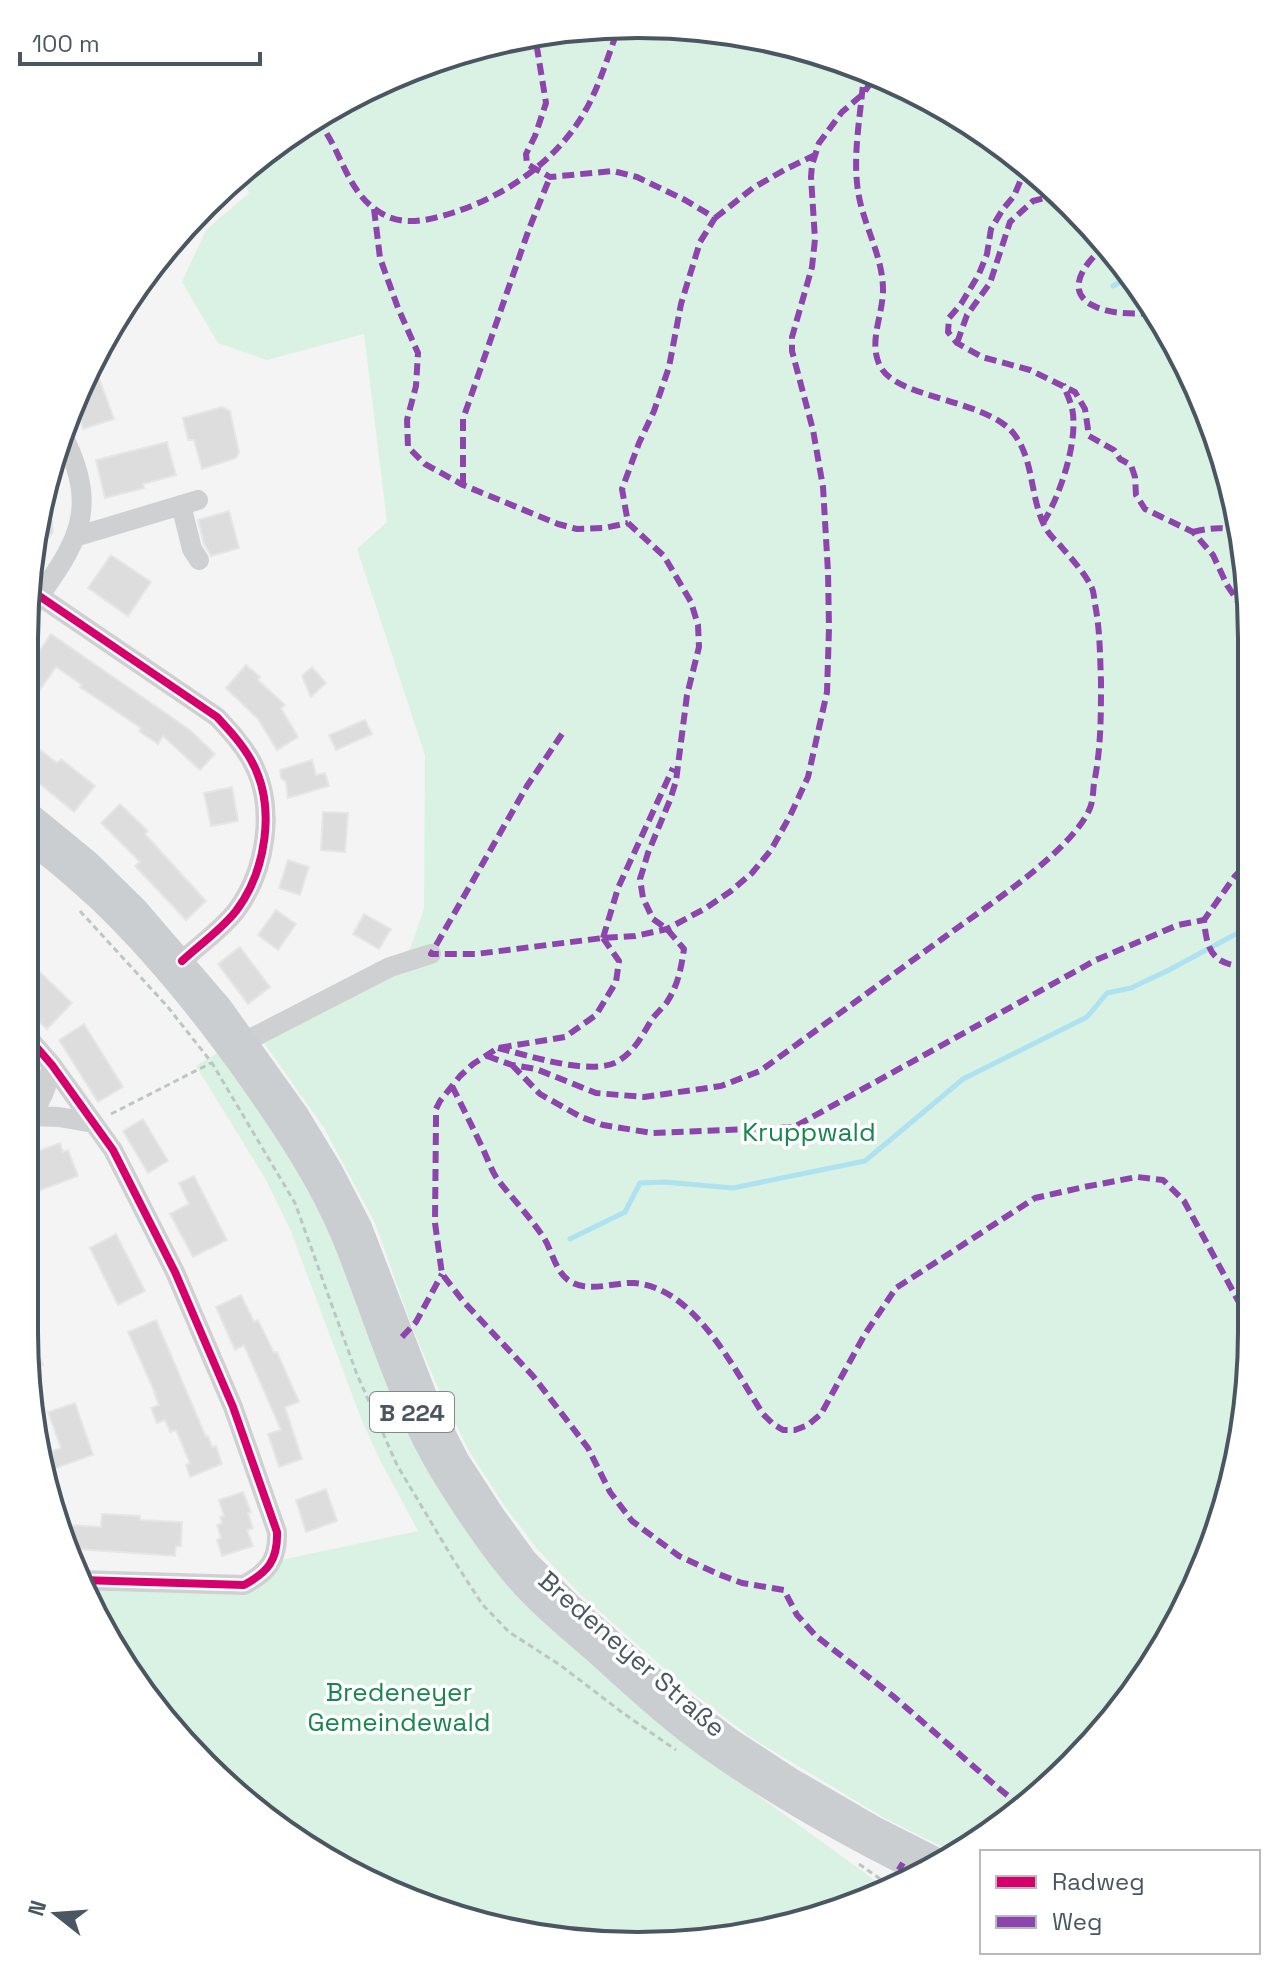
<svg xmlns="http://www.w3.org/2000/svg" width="1276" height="1970" font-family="'Space Grotesk',sans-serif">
<rect width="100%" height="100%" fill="#f4f4f4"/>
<path fill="#d9f2e3" d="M 598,25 L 719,29 L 836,57 L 945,107 L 1043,177 L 1125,265 L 1189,367 L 1231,480 L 1251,598 L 1247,1413 L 1189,1603 L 1099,1737 L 957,1854 L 886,1819 L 750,1737 L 684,1686 L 580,1594 L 538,1550 L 506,1508 L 469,1451 L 439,1390 L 412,1327 L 375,1223 L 324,1128 L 255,1030 L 410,949 L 424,909 L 425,755 L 357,549 L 387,522 L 364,334 L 267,360 L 218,343 L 182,282 L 206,230 L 249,193 L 240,173 L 265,151 L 367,87 L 480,45 Z
M 219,1052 L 294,1160 L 333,1238 L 381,1363 L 675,1735 L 884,1887 L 758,1934 L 597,1945 L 403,1899 L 264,1819 L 128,1673 L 84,1584 L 228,1589 L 276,1561 L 418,1531 L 380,1460 L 362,1421 L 290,1229 L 265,1178 L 196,1066 Z"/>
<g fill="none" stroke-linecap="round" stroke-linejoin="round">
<path stroke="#aee2f0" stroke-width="5" d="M 1113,286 L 1132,275
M 570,1239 L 625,1212 L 640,1183 L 664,1182 L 733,1188 L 865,1161 L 963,1079 L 1087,1017 L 1107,993 L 1131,988 L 1169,970 L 1249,927"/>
</g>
<path fill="#ddddde" stroke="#e5e6e7" stroke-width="2" d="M 92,359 L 114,419 L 83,429 L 76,405 L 87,367 Z
M 222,407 L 230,411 L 239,452 L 236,458 L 202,469 L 194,440 L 188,440 L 183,418 Z
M 167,442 L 176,475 L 143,484 L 144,488 L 105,498 L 96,460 Z
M 229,511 L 239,548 L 211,556 L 204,544 L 198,520 Z
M 42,515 L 52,521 L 53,532 L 29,564 L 29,557 Z
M 111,555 L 151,582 L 128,616 L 88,588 Z
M 51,634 L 190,730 L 215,754 L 200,770 L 163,736 L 158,744 L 139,731 L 141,728 L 80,687 L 82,685 L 56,667 L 28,707 L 29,667 Z
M 246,665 L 260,677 L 258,680 L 285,705 L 281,708 L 298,737 L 277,750 L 258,719 L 226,688 Z
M 312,667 L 326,683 L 311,697 L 302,676 Z
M 365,720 L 372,734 L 336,750 L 329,735 Z
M 28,740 L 57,763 L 61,759 L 95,786 L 74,812 L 28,774 Z
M 312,760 L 316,775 L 325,773 L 329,786 L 288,798 L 286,782 L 281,778 L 280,770 Z
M 232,787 L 238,821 L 211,826 L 204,793 Z
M 120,804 L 148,831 L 145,834 L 206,901 L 186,920 L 135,866 L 140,862 L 101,823 Z
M 323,812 L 348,813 L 345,852 L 321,850 Z
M 288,860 L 309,867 L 300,895 L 279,888 Z
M 276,910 L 296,924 L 278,950 L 258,935 Z
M 364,914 L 391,929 L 379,949 L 353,934 Z
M 240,947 L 270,987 L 248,1004 L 218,964 Z
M 40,972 L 72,1003 L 47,1029 L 26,1009 L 26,986 Z
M 84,1024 L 123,1087 L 98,1102 L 59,1040 Z
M 143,1119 L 168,1161 L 148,1173 L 123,1131 Z
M 60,1143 L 63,1152 L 68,1150 L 78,1176 L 25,1196 L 25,1156 Z
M 194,1176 L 227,1240 L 193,1257 L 170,1214 L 189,1204 L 179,1183 Z
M 116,1234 L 145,1291 L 118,1305 L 90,1248 Z
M 241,1295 L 254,1322 L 258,1320 L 274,1353 L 277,1352 L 299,1402 L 285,1407 L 302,1459 L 279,1467 L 268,1434 L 281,1430 L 244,1345 L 235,1350 L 216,1307 Z
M 156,1320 L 206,1437 L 208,1436 L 212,1447 L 216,1446 L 222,1464 L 190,1477 L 186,1465 L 190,1463 L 176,1430 L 170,1432 L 165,1420 L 157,1423 L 151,1408 L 159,1405 L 154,1393 L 155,1393 L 128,1332 Z
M 30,1331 L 43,1365 L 30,1370 L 24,1332 Z
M 75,1403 L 93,1455 L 53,1469 L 47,1453 L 61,1448 L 48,1412 Z
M 326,1489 L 337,1521 L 306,1532 L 296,1500 Z
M 243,1492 L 251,1512 L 248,1513 L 253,1528 L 247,1530 L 253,1546 L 222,1556 L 217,1540 L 221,1538 L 217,1525 L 222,1523 L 220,1517 L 224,1516 L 219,1500 Z
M 102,1514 L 140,1516 L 140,1520 L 182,1522 L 181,1546 L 176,1546 L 175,1556 L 77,1549 L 76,1568 L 56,1524 L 101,1527 Z"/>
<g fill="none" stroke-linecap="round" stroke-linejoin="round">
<path stroke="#bcc7c4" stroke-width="3" stroke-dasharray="6 4" stroke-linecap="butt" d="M 80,911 L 167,1006 L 212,1063 L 295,1203 L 356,1372 L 397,1465 L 453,1559 L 482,1604 L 509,1632 L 560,1665 L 623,1713 L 676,1750
M 111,1114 L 211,1063
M 859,1864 L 889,1885"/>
<path stroke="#ced0d2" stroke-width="20" d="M 181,505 L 192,549 L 199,560
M 75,537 L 198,500
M 29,589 L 217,717 C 230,731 242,744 251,760 C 277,806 266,871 236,911 C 221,930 199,945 182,961
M 29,611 C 72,549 102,516 65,440
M 26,1035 L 52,1065 L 113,1150 L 175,1272 L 233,1407 L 277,1532 C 278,1560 268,1572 244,1585 L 81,1580
M 246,1041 L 390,967 L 431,954
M 30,1116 L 59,1117 L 93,1123
M 25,1119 C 42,1105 47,1085 52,1065"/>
<path stroke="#caced1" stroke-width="24" d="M 28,813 L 89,863 L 136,909 L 220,1007 L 297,1115 L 331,1171 L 360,1227 L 427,1401 L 457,1460 L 494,1517 L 526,1561 L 570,1605 L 675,1698 L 730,1740 L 790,1779 L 876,1829 L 945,1864
M 27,840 C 53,856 75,878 98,898 C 156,953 206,1016 252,1081 C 287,1131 321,1182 344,1238 C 375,1314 400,1403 442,1472 C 463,1506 485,1540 510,1570 C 535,1601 567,1627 597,1653 C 637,1689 676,1726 721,1756 C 785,1800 853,1838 922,1872"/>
<path stroke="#8e44ad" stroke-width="6" stroke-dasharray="12 6" stroke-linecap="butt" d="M 316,119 C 342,148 345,192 381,213 C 403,227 429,220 452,213 C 509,195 564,156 591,100 C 602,77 610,51 619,26
M 1027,165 L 1014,196 L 1003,209 L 991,229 L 987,254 L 979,274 L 961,304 L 949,318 L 948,332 L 957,343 L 982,357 L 1030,370 L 1075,392 L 1085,409 L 1089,436 L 1114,450 L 1120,459 L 1131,465 L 1135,477 L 1136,495 L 1145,509 L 1193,532 L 1213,555 L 1227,585 L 1251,621
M 374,209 L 380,258 L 398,308 L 418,353 L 416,386 L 407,420 L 408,447 L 425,464 L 463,485 L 558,524 L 577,529 L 604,528 L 628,523
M 715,218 L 753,188 L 786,169 L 815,155
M 1107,245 C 1089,258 1062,289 1092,305 C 1110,315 1136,314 1155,313
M 957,343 L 967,315 L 990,283 L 1010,222 L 1033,201 L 1060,194
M 463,485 L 463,419 L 529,229 L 550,177
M 1043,523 C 1060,496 1079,440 1072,408 C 1070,400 1066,392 1063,384
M 1193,532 C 1209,528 1224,526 1240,532
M 562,734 L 527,786 L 431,954 L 476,954 L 603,938 L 635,936 L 667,929 L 706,908 L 731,891 L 752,873 L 771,850 L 790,816 L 808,777 L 827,692 L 829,628 L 828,572 L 823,487 L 813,430 L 792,351 L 792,337 L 812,267 L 815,239 L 811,177 L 812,165 L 819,143 L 842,112 L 863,94 L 876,75
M 603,938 L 619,961 L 616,982 L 596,1015 L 565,1037 L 498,1048 L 473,1064 L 460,1076 L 440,1101 L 436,1109 L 436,1120 L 435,1223 L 442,1274 L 463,1301 L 533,1376 L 569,1423 L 588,1448 L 610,1492 L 632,1521 L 679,1556 L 718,1574 L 742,1583 L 784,1590 L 797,1615 L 816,1636 L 893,1696 L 996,1786 L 1018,1804
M 603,938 L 618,888 L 673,768
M 1249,967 C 1214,965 1207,954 1204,920 L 1235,876 L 1249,862
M 498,1048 C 527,1055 595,1078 620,1060 C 636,1049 641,1037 651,1021 C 655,1014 662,1009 667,1002 C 678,985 681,969 684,949 L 667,929 L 653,919 L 643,898 L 640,879 L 648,853 L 670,800 L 676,781 L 687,695 L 699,647 L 698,625 L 691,602 L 664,556 L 628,523 L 622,489 L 639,443 L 654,411 L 669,367 L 681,304 L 700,242 L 715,218 L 685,200 L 637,177 L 613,171 L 550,177 L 527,164 L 526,154 L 535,136 L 546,103 L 537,48 L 531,36
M 487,1056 L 512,1065 L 536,1069 L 596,1093 L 644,1097 L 721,1086 L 760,1071 C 821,1027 881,983 942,939 C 981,910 1072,852 1090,808 C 1093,801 1093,791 1094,783 C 1101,749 1101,716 1101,681 C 1100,655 1100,630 1095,604 C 1094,598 1094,591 1091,586 C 1085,574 1073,560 1064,550 C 1057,541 1049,536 1044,525 C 1030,496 1034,460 1014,434 C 987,399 896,399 880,366 C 868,342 883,315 883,290 C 883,256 863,225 858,191 C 852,152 862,109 864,70
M 512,1065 L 540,1094 L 581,1117 L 603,1125 L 652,1133 L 794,1127 L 1096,960 L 1178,925 L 1204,920
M 452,1086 C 462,1106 472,1126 482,1147 C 487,1157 491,1170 498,1180 C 513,1199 530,1217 544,1238 C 552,1251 555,1270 568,1280 C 587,1294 614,1282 634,1283 C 694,1287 734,1369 763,1414 L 773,1424 L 783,1430 L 795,1430 L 808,1425 L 821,1414 L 865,1334 L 896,1288 L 1035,1198 L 1084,1187 L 1137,1177 L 1163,1180 L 1184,1201 L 1247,1317
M 402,1337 L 416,1322 L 442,1274
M 889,1885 L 903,1863"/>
<defs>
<path id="cycleway" d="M 29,589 L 217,717 C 230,731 242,744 251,760 C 277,806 266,871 236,911 C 221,930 199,945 182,961
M 26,1035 L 52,1065 L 113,1150 L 175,1272 L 233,1407 L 277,1532 C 278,1560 268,1572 244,1585 L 81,1580"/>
</defs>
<use href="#cycleway" stroke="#fff" stroke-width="13"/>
<use href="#cycleway" stroke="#d6006c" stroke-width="8"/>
</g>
<g text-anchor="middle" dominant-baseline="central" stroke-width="7" stroke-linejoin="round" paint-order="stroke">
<rect fill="#fff" stroke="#808990" stroke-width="2" x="370" y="1392" width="84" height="40" rx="6"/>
<g font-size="24" font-weight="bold" fill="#4a5661">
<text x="412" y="1412">B 224</text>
</g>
<g font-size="26" fill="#17864f" stroke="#fff">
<text x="809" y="1132">Kruppwald</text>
<text x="399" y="1692">Bredeneyer<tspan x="399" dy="30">Gemeindewald</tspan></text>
</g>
<g font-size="26" fill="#4a5661" stroke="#fff">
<text transform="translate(632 1654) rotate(41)">Bredeneyer Straße</text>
</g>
</g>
<path d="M0 0H1276V1970H0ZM638 38H638A600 600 0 0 1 1238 638V1332A600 600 0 0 1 638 1932H638A600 600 0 0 1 38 1332V638A600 600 0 0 1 638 38Z" fill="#fff" fill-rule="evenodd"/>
<path fill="none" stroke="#4a5661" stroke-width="4" d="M638 38H638A600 600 0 0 1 1238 638V1332A600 600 0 0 1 638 1932H638A600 600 0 0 1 38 1332V638A600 600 0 0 1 638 38Z"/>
<rect x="980" y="1850" width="280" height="104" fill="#ffffff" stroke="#b7bbc0" stroke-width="2"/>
<rect x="996" y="1876" width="40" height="12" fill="#d6006c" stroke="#b7bbc0" stroke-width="2"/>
<text x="1052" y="1890" font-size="24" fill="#4a5661">Radweg</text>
<rect x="996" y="1916" width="40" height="12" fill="#8e44ad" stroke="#b7bbc0" stroke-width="2"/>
<text x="1052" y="1930" font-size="24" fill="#4a5661">Weg</text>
<g transform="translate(56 1914) rotate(287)" stroke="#ffffff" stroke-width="6" paint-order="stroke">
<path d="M0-6L14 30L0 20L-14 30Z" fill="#4a5661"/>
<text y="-12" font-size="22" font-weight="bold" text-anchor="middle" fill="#4a5661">N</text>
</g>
<path d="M20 52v12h240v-12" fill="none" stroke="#4a5661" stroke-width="4"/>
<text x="32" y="52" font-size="24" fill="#4a5661" stroke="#ffffff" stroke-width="6" paint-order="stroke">100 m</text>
</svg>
